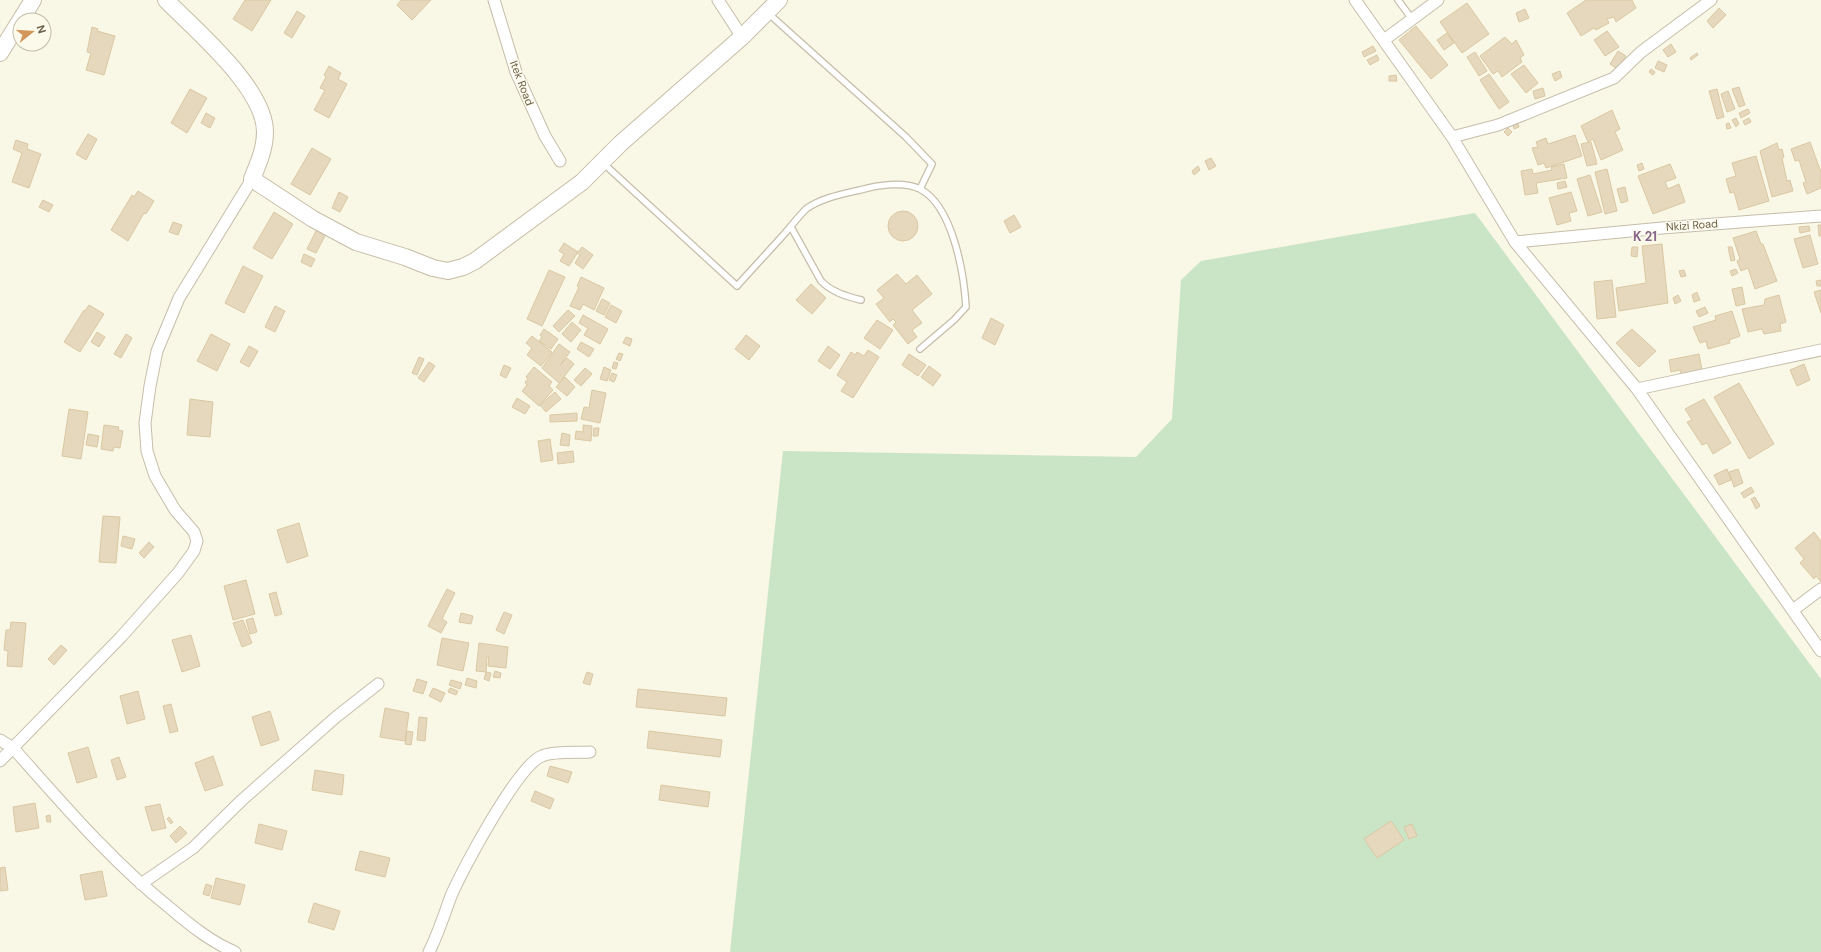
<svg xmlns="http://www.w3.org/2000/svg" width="1821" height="952" font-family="'DM Sans',sans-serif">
<rect width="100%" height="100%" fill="#f9f7e5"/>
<path fill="#cae4c6" d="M 1475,213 L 1821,679 L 1821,952 L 730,952 L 783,451 L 1136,457 L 1172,419 L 1181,280 L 1201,261 Z"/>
<path fill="#e6d8bc" stroke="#dbc8a3" d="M 245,0 L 271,0 L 252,31 L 233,19 Z
M 401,0 L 431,0 L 412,20 L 397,5 Z
M 1586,0 L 1632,0 L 1636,8 L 1616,22 L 1614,17 L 1607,19 L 1609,23 L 1596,30 L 1594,28 L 1581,36 L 1567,13 Z
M 1467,3 L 1489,34 L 1462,53 L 1440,22 Z
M 1719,8 L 1726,15 L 1713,28 L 1707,21 Z
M 1525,9 L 1529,18 L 1519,22 L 1516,13 Z
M 297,11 L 305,16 L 292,38 L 284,33 Z
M 1416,26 L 1448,65 L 1431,79 L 1399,40 Z
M 92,27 L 98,29 L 97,31 L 115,36 L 104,75 L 86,70 L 91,53 L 87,52 Z
M 1607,31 L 1619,47 L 1605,56 L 1594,40 Z
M 1447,33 L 1454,43 L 1444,50 L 1437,40 Z
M 1505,37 L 1512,44 L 1516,40 L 1524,55 L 1520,58 L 1522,62 L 1502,77 L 1498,71 L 1493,74 L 1480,56 Z
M 1671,44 L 1676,52 L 1668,57 L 1663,50 Z
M 1373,46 L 1376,51 L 1364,57 L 1362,52 Z
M 1618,51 L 1626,56 L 1617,69 L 1610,64 Z
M 1475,52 L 1487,71 L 1479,76 L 1467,57 Z
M 1697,53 L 1698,55 L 1691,60 L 1690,58 Z
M 1377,55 L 1379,60 L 1370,65 L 1367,60 Z
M 1658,61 L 1667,65 L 1664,72 L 1655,68 Z
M 1524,65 L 1538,83 L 1526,93 L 1511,74 Z
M 329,66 L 341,73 L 338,79 L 347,84 L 329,118 L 314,110 L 325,90 L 320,88 L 326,77 L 324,75 Z
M 1651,69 L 1655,72 L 1653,75 L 1649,72 Z
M 1560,71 L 1562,77 L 1555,81 L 1552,74 Z
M 1489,74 L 1509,102 L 1499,109 L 1480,80 Z
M 1396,75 L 1397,81 L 1389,81 L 1389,76 Z
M 1739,87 L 1745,105 L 1739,107 L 1732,89 Z
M 1543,88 L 1545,96 L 1535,99 L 1533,91 Z
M 190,89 L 207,98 L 187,133 L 171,123 Z
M 1717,89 L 1724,117 L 1717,119 L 1709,91 Z
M 1728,91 L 1735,109 L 1727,112 L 1721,94 Z
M 1748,109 L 1750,113 L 1741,118 L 1739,113 Z
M 1612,110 L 1620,129 L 1615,132 L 1623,150 L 1601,160 L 1593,139 L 1588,142 L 1581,126 Z
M 206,113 L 215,118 L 210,128 L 201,123 Z
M 1736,118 L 1739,124 L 1736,127 L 1732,120 Z
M 1749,118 L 1751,122 L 1745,125 L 1743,121 Z
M 1729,123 L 1731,128 L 1727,129 L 1726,124 Z
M 1518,124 L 1519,127 L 1514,129 L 1513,125 Z
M 1508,128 L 1512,132 L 1508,136 L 1504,132 Z
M 88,134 L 97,139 L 86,160 L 76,154 Z
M 1575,135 L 1582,156 L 1546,168 L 1544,163 L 1538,165 L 1532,148 L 1538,147 L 1536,142 L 1546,138 L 1548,144 Z
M 16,140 L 28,144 L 27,149 L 41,154 L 29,188 L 12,182 L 22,153 L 13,149 Z
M 1591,142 L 1597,164 L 1587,166 L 1581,144 Z
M 1810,142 L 1821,172 L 1821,188 L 1807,194 L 1803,183 L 1806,182 L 1799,160 L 1795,161 L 1791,149 Z
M 1777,143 L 1779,150 L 1782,149 L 1784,157 L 1782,158 L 1787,181 L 1790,180 L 1793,191 L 1772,197 L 1760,151 Z
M 312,148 L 331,159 L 310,195 L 291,184 Z
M 1756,156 L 1769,201 L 1739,210 L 1734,192 L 1730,193 L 1726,179 L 1736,176 L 1732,163 Z
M 1211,158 L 1216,166 L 1209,170 L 1205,161 Z
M 1642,163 L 1644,169 L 1639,171 L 1637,165 Z
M 1564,164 L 1567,178 L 1536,183 L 1538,193 L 1525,195 L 1521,171 L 1532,169 L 1533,174 L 1552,170 L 1551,167 Z
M 1670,164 L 1676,178 L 1665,182 L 1668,189 L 1679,184 L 1685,202 L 1653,214 L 1638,176 Z
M 1198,166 L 1200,170 L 1194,175 L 1192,171 Z
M 1607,169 L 1617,211 L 1605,214 L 1595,172 Z
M 1590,175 L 1602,212 L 1588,216 L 1577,179 Z
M 1565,181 L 1567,187 L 1558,189 L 1557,183 Z
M 1625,187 L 1628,201 L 1621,203 L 1617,189 Z
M 138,191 L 154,201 L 146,214 L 144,213 L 128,241 L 111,230 L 132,195 L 134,197 Z
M 339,192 L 348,197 L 340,212 L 332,208 Z
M 1571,192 L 1577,211 L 1569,213 L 1571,221 L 1557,225 L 1549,198 Z
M 43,200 L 53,205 L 49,212 L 39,207 Z
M888 226a15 15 0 1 1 30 0a15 15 0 1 1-30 0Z
M 274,212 L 293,224 L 272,259 L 253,248 Z
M 1014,215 L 1021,227 L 1010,233 L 1004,221 Z
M 173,222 L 182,225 L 178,235 L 169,232 Z
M 1818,225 L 1821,225 L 1821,236 L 1819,236 Z
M 1809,226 L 1810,231 L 1800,233 L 1799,227 Z
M 317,229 L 326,234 L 316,253 L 307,249 Z
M 1756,231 L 1761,244 L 1763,244 L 1777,281 L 1755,289 L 1748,268 L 1741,271 L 1737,261 L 1740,259 L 1733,238 Z
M 1810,235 L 1818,264 L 1803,268 L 1794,239 Z
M 564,243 L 578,252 L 569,266 L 560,261 L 564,254 L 559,251 Z
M 1662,244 L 1668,303 L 1619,311 L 1616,288 L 1646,283 L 1642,246 Z
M 582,247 L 593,255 L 583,269 L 575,263 L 580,255 L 577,253 Z
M 1632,247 L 1638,247 L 1637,257 L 1631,256 Z
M 1728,247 L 1732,247 L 1735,260 L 1731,261 Z
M 304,254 L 315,259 L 311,267 L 301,262 Z
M 243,266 L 263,276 L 244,313 L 225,303 Z
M 1736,269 L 1738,273 L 1732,276 L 1730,271 Z
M 549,270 L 565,277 L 542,326 L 527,319 Z
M 1684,270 L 1686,276 L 1681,277 L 1679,271 Z
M 897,274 L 906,284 L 917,275 L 932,294 L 912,310 L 922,323 L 912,330 L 917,337 L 908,344 L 893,325 L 896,322 L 893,319 L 890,322 L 876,304 L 884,298 L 877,290 Z
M 581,277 L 604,288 L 594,310 L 583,304 L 580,310 L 570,306 L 579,287 L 577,286 Z
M 1612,280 L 1616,317 L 1597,319 L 1594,282 Z
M 1821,280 L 1821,286 L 1817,286 L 1816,281 Z
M 811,284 L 826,298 L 812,314 L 796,300 Z
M 1742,287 L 1745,304 L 1736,306 L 1732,289 Z
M 1821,290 L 1821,313 L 1814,292 Z
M 1697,292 L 1700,300 L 1694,302 L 1692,295 Z
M 1678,295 L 1681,301 L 1675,304 L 1673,298 Z
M 1779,295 L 1786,322 L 1780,324 L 1781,331 L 1764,334 L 1762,329 L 1748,332 L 1742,309 L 1764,305 L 1765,299 Z
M 602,299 L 610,303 L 604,315 L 596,311 Z
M 89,305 L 104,314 L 80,352 L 64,342 L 84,310 L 85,311 Z
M 611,305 L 622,311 L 616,323 L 605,317 Z
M 275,306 L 285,311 L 275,332 L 265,327 Z
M 1705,307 L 1708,313 L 1699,317 L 1696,311 Z
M 568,310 L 575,316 L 559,332 L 553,326 Z
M 1732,311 L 1740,336 L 1729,340 L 1730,343 L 1708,349 L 1706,341 L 1700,343 L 1693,327 L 1716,320 L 1715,316 Z
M 583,315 L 608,329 L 600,344 L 584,335 L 588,328 L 579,323 Z
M 991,318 L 1004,325 L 995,345 L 982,338 Z
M 877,320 L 893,330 L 880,349 L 864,338 Z
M 572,322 L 581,330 L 571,342 L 562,334 Z
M 544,329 L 558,339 L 551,349 L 539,341 L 542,337 L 540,335 Z
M 1632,329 L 1656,351 L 1639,367 L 1616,343 Z
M 97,332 L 105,337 L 99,347 L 91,342 Z
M 126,334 L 132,338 L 121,358 L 114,354 Z
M 211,334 L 230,344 L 217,371 L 197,361 Z
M 746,335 L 760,346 L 749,360 L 735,349 Z
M 532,336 L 552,352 L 541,366 L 527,355 L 532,348 L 526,343 Z
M 626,337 L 632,339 L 630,346 L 623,343 Z
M 581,342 L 594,349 L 589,357 L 577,349 Z
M 559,344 L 570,352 L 560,365 L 567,358 L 574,364 L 559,383 L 542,368 Z
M 249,346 L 258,351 L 249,367 L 240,362 Z
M 828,346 L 840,355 L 830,369 L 818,361 Z
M 868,350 L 879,357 L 853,398 L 841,391 L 847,382 L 837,375 L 851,352 L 855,355 L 857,352 L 864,356 Z
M 619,353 L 623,354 L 620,361 L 616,359 Z
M 909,354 L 926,365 L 918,376 L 902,365 Z
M 1699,354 L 1702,370 L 1681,374 L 1680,370 L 1671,372 L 1669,360 Z
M 419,357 L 424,359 L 417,375 L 412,373 Z
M 429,362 L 435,366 L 424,382 L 418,378 Z
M 614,362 L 618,363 L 616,369 L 612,368 Z
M 1804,364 L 1810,380 L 1797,386 L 1790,370 Z
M 504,365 L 511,368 L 506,378 L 500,375 Z
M 929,366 L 941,375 L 933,386 L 921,377 Z
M 534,367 L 552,382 L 549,386 L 553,390 L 539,406 L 522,391 L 527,385 L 525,382 L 528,379 L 526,377 Z
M 604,367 L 611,370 L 607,381 L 600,379 Z
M 585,368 L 592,374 L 581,386 L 574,380 Z
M 612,373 L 617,375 L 614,382 L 609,380 Z
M 565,377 L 575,387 L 567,396 L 556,387 Z
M 1739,383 L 1774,444 L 1749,459 L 1714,397 Z
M 592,390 L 606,393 L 600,423 L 581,419 L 584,407 L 589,408 Z
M 555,392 L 561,399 L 546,412 L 540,405 Z
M 517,398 L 530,406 L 525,414 L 512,407 Z
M 190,399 L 213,402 L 210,437 L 187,435 Z
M 1704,399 L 1731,443 L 1713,454 L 1707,443 L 1702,445 L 1687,422 L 1692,420 L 1685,409 Z
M 69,409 L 88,412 L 81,459 L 62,456 Z
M 577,413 L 577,421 L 550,422 L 550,415 Z
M 104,425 L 119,427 L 118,430 L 123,431 L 120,448 L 114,447 L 113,451 L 101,449 Z
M 583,425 L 592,426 L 591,441 L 575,439 L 576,431 L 583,432 Z
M 594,428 L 599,428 L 598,436 L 593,436 Z
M 562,433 L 570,435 L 569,446 L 560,445 Z
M 88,434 L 99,436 L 97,447 L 86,445 Z
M 550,439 L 553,460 L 541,462 L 538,441 Z
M 573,451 L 574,462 L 558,464 L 557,453 Z
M 1727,469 L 1731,480 L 1719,485 L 1714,475 Z
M 1738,469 L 1743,483 L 1734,487 L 1729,472 Z
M 1751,487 L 1754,492 L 1744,498 L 1741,493 Z
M 1755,497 L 1760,506 L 1756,509 L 1751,499 Z
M 103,516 L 120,517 L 116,563 L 99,562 Z
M 299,523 L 308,556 L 287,563 L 277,530 Z
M 1814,532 L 1821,541 L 1821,582 L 1816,576 L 1814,579 L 1800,563 L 1804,559 L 1795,548 Z
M 123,536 L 135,539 L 132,549 L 121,546 Z
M 149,542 L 154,547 L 144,558 L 139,553 Z
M 246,580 L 255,614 L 233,620 L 224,586 Z
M 447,589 L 455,593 L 442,619 L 447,622 L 441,633 L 428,626 Z
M 276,592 L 282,614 L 275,616 L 269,594 Z
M 504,612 L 512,615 L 504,634 L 496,630 Z
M 461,613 L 473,616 L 471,624 L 459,622 Z
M 253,618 L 257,632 L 250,634 L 246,620 Z
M 243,620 L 252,643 L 242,647 L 233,623 Z
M 11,622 L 26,623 L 22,667 L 7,666 L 8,651 L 4,650 L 6,630 L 10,630 Z
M 191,635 L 200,666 L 182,672 L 172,640 Z
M 442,638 L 469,643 L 463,671 L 437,665 Z
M 479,643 L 508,647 L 506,668 L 488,666 L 489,657 L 487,657 L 486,672 L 476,671 Z
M 61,645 L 67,650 L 54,665 L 48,659 Z
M 495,671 L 501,673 L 500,678 L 493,677 Z
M 486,672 L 491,673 L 489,681 L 484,679 Z
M 587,672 L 593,674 L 590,685 L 583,683 Z
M 467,678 L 477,681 L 476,688 L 465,685 Z
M 417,679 L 427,682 L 423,694 L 413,691 Z
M 451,680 L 462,683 L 460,689 L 449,685 Z
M 433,688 L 445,693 L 441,702 L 429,696 Z
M 450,688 L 458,691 L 456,695 L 448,692 Z
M 638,689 L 727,698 L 725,716 L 636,707 Z
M 138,691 L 145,719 L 127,724 L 120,696 Z
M 171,704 L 178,731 L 170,733 L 163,706 Z
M 385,708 L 409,713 L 405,741 L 380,737 Z
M 270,711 L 279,740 L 261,746 L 252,717 Z
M 419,717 L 427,718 L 425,741 L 417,740 Z
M 407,731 L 413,732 L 411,745 L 405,744 Z
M 649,731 L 722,740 L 720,757 L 647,748 Z
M 88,747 L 97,777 L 77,783 L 68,753 Z
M 213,756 L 223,785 L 205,791 L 195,763 Z
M 119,757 L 126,777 L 117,780 L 111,760 Z
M 550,766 L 572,772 L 568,783 L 547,776 Z
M 315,770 L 344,775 L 342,795 L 312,790 Z
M 661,785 L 710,792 L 708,807 L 659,800 Z
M 535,791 L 554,799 L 550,809 L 531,801 Z
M 35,803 L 39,828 L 16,832 L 13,807 Z
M 160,804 L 166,828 L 152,831 L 145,807 Z
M 50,815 L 51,822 L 47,822 L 46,816 Z
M 169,817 L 173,822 L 171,824 L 167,819 Z
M 1391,821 L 1404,840 L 1377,858 L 1364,839 Z
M 259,824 L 287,831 L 282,850 L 255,843 Z
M 1412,824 L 1417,836 L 1409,839 L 1404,827 Z
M 180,826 L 187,833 L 176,843 L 170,836 Z
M 360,851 L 390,858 L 385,877 L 355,870 Z
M 5,867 L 8,890 L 0,891 L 0,868 Z
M 102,871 L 107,896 L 85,900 L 80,875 Z
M 216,878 L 245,885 L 240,905 L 211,898 Z
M 206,884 L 212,886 L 209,896 L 203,894 Z
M 314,903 L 340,911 L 334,930 L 308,922 Z"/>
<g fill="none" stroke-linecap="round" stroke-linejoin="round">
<defs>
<path id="lane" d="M 1398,0 L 1412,19
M 769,14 L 906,137 L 932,164 L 920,189
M 603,163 L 737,286 C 753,268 770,250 786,232 C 792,225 799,216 806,209 C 821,198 843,194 860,190 C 877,185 904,181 920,189 C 953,206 964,274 966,307 L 954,320 L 920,349
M 791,227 L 821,281 C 832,292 845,296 861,300"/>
<path id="street" d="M 494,0 L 516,72 L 545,136 L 560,161
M 718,0 L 742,37
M 1355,0 L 1452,137 L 1515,242 L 1637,389 L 1821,651
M 1384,40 L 1438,0
M 1452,137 L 1498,125 L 1614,78 L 1641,52 L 1711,0
M 1515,242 L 1662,228 L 1821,216
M 1637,389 L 1821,350
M 1793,610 L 1821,589
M 0,740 L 13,748 C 63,804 111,861 170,908 C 190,925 211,942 235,952
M 0,761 L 121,637 L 178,573 L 194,551 L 197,541 L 194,532 L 175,510 L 155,476 L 147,451 L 145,423 L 150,386 L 157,351 L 179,298 L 252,179
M 141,884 L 193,848 L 242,800 L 336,717 L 378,684
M 429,952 C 438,934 444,915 451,896 C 462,870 518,765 542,756 C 554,751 577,753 590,752"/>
<path id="secondary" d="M 166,0 C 196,31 265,88 265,132 C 265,149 258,164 252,179 L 313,219 L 356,242 L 405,257 L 433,268 L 448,271 L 463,267 L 475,261 L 582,182 L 621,143 L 742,37 L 779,0
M 0,53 L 33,0"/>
</defs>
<use href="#lane" stroke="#c6beab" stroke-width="8"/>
<use href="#street" stroke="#c6beab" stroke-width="13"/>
<use href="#secondary" stroke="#c6bda7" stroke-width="18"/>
<use href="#lane" stroke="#fff" stroke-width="5.5"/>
<use href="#street" stroke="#fff" stroke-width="11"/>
<use href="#secondary" stroke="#fff" stroke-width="16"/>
</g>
<g text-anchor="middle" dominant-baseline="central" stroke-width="3" stroke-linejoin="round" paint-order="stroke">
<g font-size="11" fill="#6e624e" stroke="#fcfaeb">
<text transform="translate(522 83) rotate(69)">Itek Road</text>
<text transform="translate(1692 225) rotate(-4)">Nkizi Road</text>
</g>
<g font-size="13" font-weight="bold" fill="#88668b" stroke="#fcfaeb">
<text x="1645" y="236">K 21</text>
</g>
</g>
<g transform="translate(32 32) rotate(73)"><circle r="19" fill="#fcfaeb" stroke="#c3bdac"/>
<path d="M0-3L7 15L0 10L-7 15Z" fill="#d3965a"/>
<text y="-6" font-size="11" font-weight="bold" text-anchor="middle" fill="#6e624e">N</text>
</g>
</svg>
